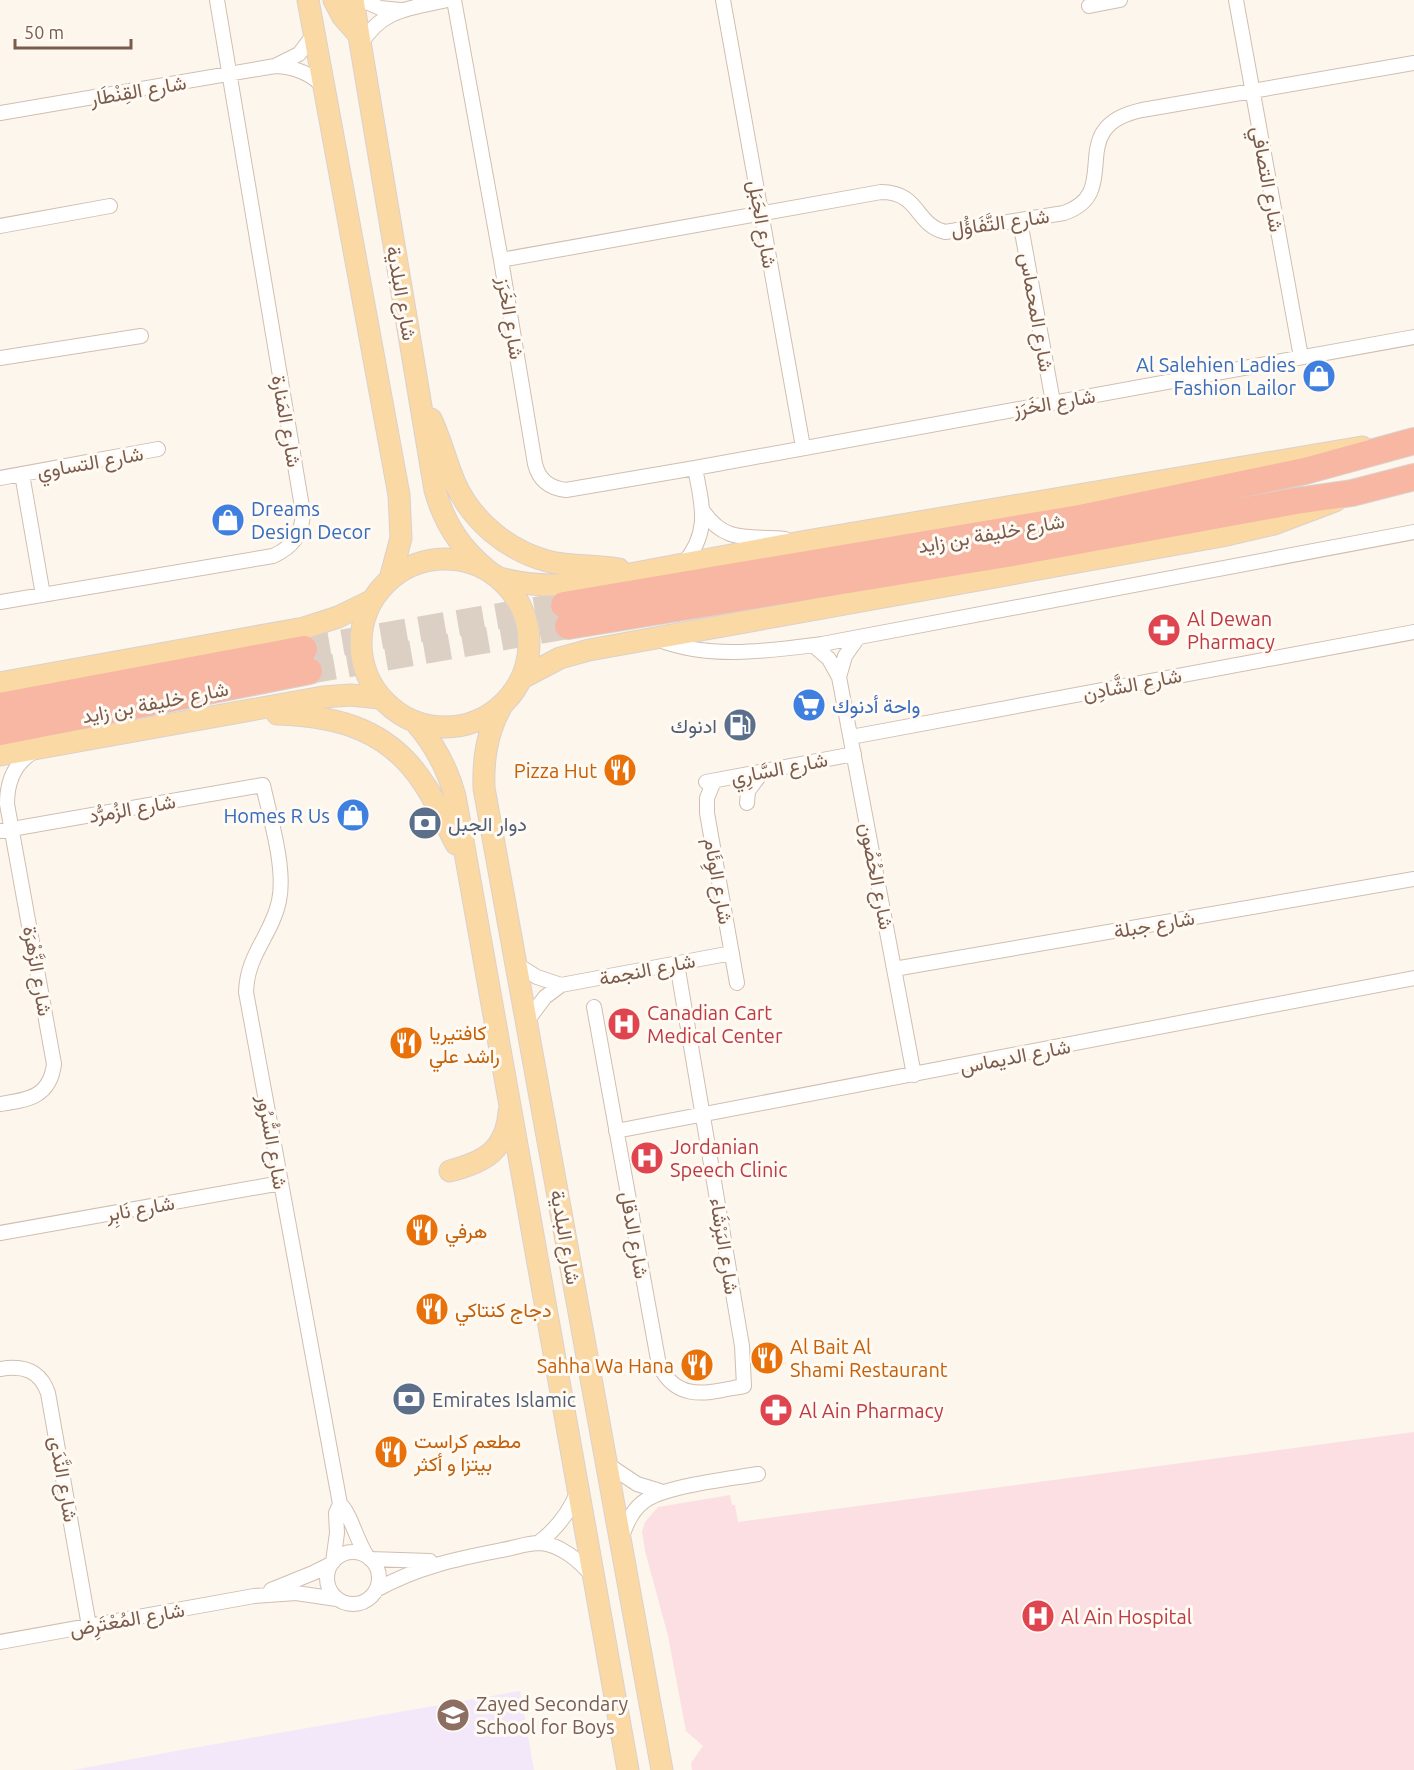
<svg xmlns="http://www.w3.org/2000/svg" width="1414" height="1770" font-family="Ubuntu,Vazirmatn,sans-serif">
<rect width="100%" height="100%" fill="#fdf6ec"/>
<path fill="#f3e8fa" d="M 520,1691 L 534,1770 L 73,1770 L 187,1749 Z"/>
<path fill="#fbdfe3" d="M 1414,1432 L 1414,1770 L 692,1770 L 691,1763 L 703,1746 L 686,1731 L 668,1636 L 645,1551 L 642,1532 L 645,1522 L 658,1507 L 730,1495 L 732,1505 L 735,1505 L 738,1522 Z"/>
<g fill="none" stroke-linecap="round" stroke-linejoin="round">
<path stroke="#dcd0c4" stroke-width="26" stroke-dasharray="26 13" stroke-linecap="butt" d="M 304,649 L 564,605
M 309,671 L 568,626"/>
<defs>
<path id="street" d="M 362,0 L 380,8 L 400,10
M 454,0 L 501,260 L 535,464 C 539,480 549,488 566,490 L 695,468 L 1414,337
M 723,0 L 803,447
M 1236,0 L 1301,357
M 1089,6 L 1120,0
M 360,46 C 380,9 411,8 448,0
M 277,65 L 299,54 L 315,33
M 0,113 L 275,66 C 295,67 310,73 324,87
M 1020,221 L 1053,402
M 0,226 L 110,206
M 501,260 L 881,192 C 920,192 915,225 945,232 L 1064,213 C 1126,192 1061,127 1142,110 L 1414,63
M 0,358 L 141,336
M 22,474 L 43,595
M 0,478 L 158,449
M 703,511 C 726,545 750,535 785,539
M 683,564 C 711,532 702,505 695,468
M 0,602 L 273,556 C 293,547 302,534 303,513 L 217,0
M 657,639 C 709,660 768,651 822,644 L 1414,532
M 813,645 L 829,659 L 839,677 L 914,1075
M 839,677 L 845,656 L 857,639
M 851,737 L 1414,632
M 714,781 L 707,798 L 707,813 L 737,983
M 706,782 L 854,754
M 747,803 L 748,791 L 763,771
M 0,831 L 263,785 C 270,818 286,868 279,901 C 272,935 247,954 246,992 L 340,1504 L 336,1513 L 337,1533 L 333,1562
M 516,964 L 537,977 L 561,985
M 894,969 L 1414,879
M 594,1007 L 659,1365 C 678,1404 710,1392 744,1386 L 742,1346 L 677,964
M 527,1021 L 545,997 L 561,985 L 732,953
M 0,1104 C 28,1100 50,1097 54,1064 L 7,804 C 7,781 15,762 35,751
M 616,1131 L 1414,978
M 0,1233 L 281,1183
M 0,1369 C 23,1365 40,1370 48,1393 L 89,1626
M 607,1464 L 637,1484 L 660,1491
M 340,1504 C 350,1512 357,1542 367,1556
M 621,1539 C 626,1525 631,1512 642,1503 C 661,1486 730,1479 758,1474
M 538,1543 C 557,1529 569,1513 578,1491
M327 1578a26 26 0 1 1 52 0a26 26 0 1 1-52 0Z
M 370,1559 L 430,1561
M 271,1590 L 313,1573 L 331,1564
M 376,1590 C 417,1567 456,1559 502,1550 C 514,1548 527,1543 539,1543 C 560,1544 580,1561 592,1576
M 0,1642 L 254,1596 L 296,1593 L 337,1599"/>
<path id="primary" d="M 308,0 L 399,495 L 401,538 L 390,579
M 334,0 L 343,17 L 358,34
M 353,0 L 435,490 C 444,523 460,548 487,570
M 431,419 C 441,440 446,462 455,483 C 472,521 507,550 547,561 C 570,567 595,565 619,569
M361 643a84 84 0 1 1 168 0a84 84 0 1 1-168 0Z
M 499,578 C 526,585 554,587 582,583 L 801,542 L 1362,447
M 522,678 L 560,658 L 589,650 L 1222,536 L 1274,524 L 1335,501
M 0,683 L 304,628 L 338,617 L 371,601
M 501,707 C 487,733 483,758 484,788 L 662,1770
M 277,714 C 339,716 391,730 426,787 C 438,805 446,825 456,844
M 416,723 C 435,745 447,767 455,796 L 628,1770
M 0,755 L 323,697 L 351,695 L 380,698
M 450,1171 C 484,1162 506,1151 509,1112"/>
<path id="highway" d="M 564,605 L 1080,518 L 1305,471 L 1414,441
M 568,626 L 1018,552 L 1296,501 L 1352,493 L 1414,477
M 0,706 L 304,649
M 0,732 L 309,671"/>
</defs>
<use href="#street" stroke="#d1beb0" stroke-width="16"/>
<use href="#primary" stroke="#dad1cd" stroke-width="23"/>
<use href="#highway" stroke="#dad1cd" stroke-width="28"/>
<use href="#street" stroke="#fff" stroke-width="14"/>
<use href="#primary" stroke="#fbd9a5" stroke-width="21"/>
<use href="#highway" stroke="#f7b7a3" stroke-width="26"/>
</g>
<defs>
<symbol id="shop-disc" viewBox="-11 -11 22 22"><circle r="9.5" fill="#3f7fe0" stroke="#fffaf3"/><path d="M-5-2.5h2.3a2.7 3.5 0 0 1 5.4 0H5L5.5 6h-11ZM-1.5-2.5h3a1.5 2.3 0 0 0-3 0Z" fill="#fff"/></symbol>
<symbol id="pharmacy-disc" viewBox="-11 -11 22 22"><circle r="9.5" fill="#e0444e" stroke="#fffaf3"/><path d="M-2-6h4v4h4v4h-4v4h-4v-4h-4v-4h4Z" fill="#fff"/></symbol>
<symbol id="supermarket-disc" viewBox="-11 -11 22 22"><circle r="9.5" fill="#3f7fe0" stroke="#fffaf3"/><path d="M-6-5.5h2.5l.6 2H6L4.5 2H-2.5L-4.4-4H-6ZM-1.5 3.2a1.3 1.3 0 1 0 .1 0ZM3 3.2a1.3 1.3 0 1 0 .1 0Z" fill="#fff"/></symbol>
<symbol id="fuel-disc" viewBox="-11 -11 22 22"><circle r="9.5" fill="#5c6f8a" stroke="#fffaf3"/><path d="M-5.5-6h7V0h2V4h1.3V-2.5L3-4.5l.8-.8L6-3V5H2.5V1h-1V6h-7ZM-4.2-4.7v3.2H.2V-4.7Z" fill="#fff"/></symbol>
<symbol id="restaurant-disc" viewBox="-11 -11 22 22"><circle r="9.5" fill="#e8710a" stroke="#fffaf3"/><path d="M-5-6h1v4h1v-4h1v4h1v-4h1v5L-1.5 .5V6h-2V.5L-5-1ZM5-6V6H3V1.5H1.5Q1.5-4 5-6Z" fill="#fff"/></symbol>
<symbol id="bank-disc" viewBox="-11 -11 22 22"><circle r="9.5" fill="#5c6f8a" stroke="#fffaf3"/><path d="M-6-4H6V4H-6ZM0-2.3a2.3 2.3 0 1 0 0 4.6a2.3 2.3 0 1 0 0-4.6Z" fill="#fff"/></symbol>
<symbol id="hospital-disc" viewBox="-11 -11 22 22"><circle r="9.5" fill="#e0444e" stroke="#fffaf3"/><path d="M-5-5h3v3.5h4V-5h3V5h-3V1.5h-4V5h-3Z" fill="#fff"/></symbol>
<symbol id="school-disc" viewBox="-11 -11 22 22"><circle r="9.5" fill="#8d6e63" stroke="#fffaf3"/><path d="M0-5L7-2L0 1L-7-2ZM-4 1L0 2.5L4 1V4Q0 6-4 4Z" fill="#fff"/></symbol>
</defs>
<g fill-rule="evenodd">
<use href="#shop-disc" x="1300" y="357" width="38" height="38"/>
<use href="#shop-disc" x="209" y="501" width="38" height="38"/>
<use href="#pharmacy-disc" x="1145" y="611" width="38" height="38"/>
<use href="#supermarket-disc" x="790" y="686" width="38" height="38"/>
<use href="#fuel-disc" x="721" y="706" width="38" height="38"/>
<use href="#restaurant-disc" x="601" y="751" width="38" height="38"/>
<use href="#shop-disc" x="334" y="796" width="38" height="38"/>
<use href="#bank-disc" x="406" y="804" width="38" height="38"/>
<use href="#hospital-disc" x="605" y="1005" width="38" height="38"/>
<use href="#restaurant-disc" x="387" y="1024" width="38" height="38"/>
<use href="#hospital-disc" x="628" y="1139" width="38" height="38"/>
<use href="#restaurant-disc" x="403" y="1211" width="38" height="38"/>
<use href="#restaurant-disc" x="413" y="1290" width="38" height="38"/>
<use href="#restaurant-disc" x="748" y="1339" width="38" height="38"/>
<use href="#restaurant-disc" x="678" y="1346" width="38" height="38"/>
<use href="#bank-disc" x="390" y="1380" width="38" height="38"/>
<use href="#pharmacy-disc" x="757" y="1391" width="38" height="38"/>
<use href="#restaurant-disc" x="372" y="1433" width="38" height="38"/>
<use href="#hospital-disc" x="1019" y="1597" width="38" height="38"/>
<use href="#school-disc" x="434" y="1696" width="38" height="38"/>
</g>
<g text-anchor="middle" dominant-baseline="central" stroke-width="6" stroke-linejoin="round" paint-order="stroke">
<g font-size="20" fill="#7a5c4d" stroke="#fffaf3">
<text transform="translate(138 90) rotate(-10)">شارع القِنْطَار</text>
<text transform="translate(1268 179) rotate(80)">شارع التصافي</text>
<text transform="translate(1000 222) rotate(-8)">شارع التَّفَاؤُل</text>
<text transform="translate(763 224) rotate(80)">شارع الجَبَل</text>
<text transform="translate(402 293) rotate(80)">شارع البلدية</text>
<text transform="translate(1037 312) rotate(80)">شارع المحماس</text>
<text transform="translate(511 318) rotate(81)">شارع الخَرَز</text>
<text transform="translate(1054 402) rotate(-10)">شارع الخَرَز</text>
<text transform="translate(287 421) rotate(80)">شارع المَنارة</text>
<text transform="translate(90 462) rotate(-10)">شارع التساوي</text>
<text transform="translate(991 533) rotate(-10)">شارع خليفة بن زايد</text>
<text transform="translate(1132 684) rotate(-11)">شارع الشَّادِن</text>
<text transform="translate(155 702) rotate(-11)">شارع خليفة بن زايد</text>
<text transform="translate(779 768) rotate(-11)">شارع السَّارِي</text>
<text transform="translate(132 808) rotate(-10)">شارع الزُمرُّد</text>
<text transform="translate(877 876) rotate(79)">شارع الحُصُون</text>
<text transform="translate(719 881) rotate(80)">شارع الوِئَام</text>
<text transform="translate(1154 924) rotate(-10)">شارع جبلة</text>
<text transform="translate(647 969) rotate(-11)">شارع النجمة</text>
<text transform="translate(38 971) rotate(80)">شارع الزَّهْرَة</text>
<text transform="translate(1015 1056) rotate(-11)">شارع الديماس</text>
<text transform="translate(273 1142) rotate(80)">شارع السُّرُور</text>
<text transform="translate(140 1208) rotate(-10)">شارع نَابِر</text>
<text transform="translate(635 1235) rotate(80)">شارع الدقل</text>
<text transform="translate(566 1237) rotate(80)">شارع البلدية</text>
<text transform="translate(725 1246) rotate(81)">شارع البَرْشَاء</text>
<text transform="translate(64 1479) rotate(80)">شارع النَّدَى</text>
<text transform="translate(127 1619) rotate(-10)">شارع المُعْتَرِض</text>
</g>
<g font-size="20" fill="#366cbe" stroke="#fffaf3" text-anchor="end">
<text x="1296" y="364">Al Salehien Ladies<tspan x="1296" dy="23">Fashion Lailor</tspan></text>
<text x="251" y="508" text-anchor="start">Dreams<tspan x="251" dy="23">Design Decor</tspan></text>
<text x="832" y="705" text-anchor="start">واحة أدنوك</text>
<text x="330" y="815">Homes R Us</text>
</g>
<g font-size="20" fill="#be3a42" stroke="#fffaf3" text-anchor="start">
<text x="1187" y="618">Al Dewan<tspan x="1187" dy="23">Pharmacy</tspan></text>
<text x="647" y="1012">Canadian Cart<tspan x="647" dy="23">Medical Center</tspan></text>
<text x="670" y="1146">Jordanian<tspan x="670" dy="23">Speech Clinic</tspan></text>
<text x="799" y="1410">Al Ain Pharmacy</text>
<text x="1061" y="1616">Al Ain Hospital</text>
</g>
<g font-size="20" fill="#4e5e75" stroke="#fffaf3" text-anchor="start">
<text x="717" y="725" text-anchor="end">ادنوك</text>
<text x="448" y="823">دوار الجبل</text>
<text x="432" y="1399">Emirates Islamic</text>
</g>
<g font-size="20" fill="#c56008" stroke="#fffaf3" text-anchor="start">
<text x="597" y="770" text-anchor="end">Pizza Hut</text>
<text x="429" y="1032">كافتيريا<tspan x="429" dy="23">راشد علي</tspan></text>
<text x="445" y="1230">هرفي</text>
<text x="455" y="1309">دجاج كنتاكي</text>
<text x="790" y="1346">Al Bait Al<tspan x="790" dy="23">Shami Restaurant</tspan></text>
<text x="674" y="1365" text-anchor="end">Sahha Wa Hana</text>
<text x="414" y="1440">مطعم كراست<tspan x="414" dy="23">بيتزا و أكثر</tspan></text>
</g>
<g font-size="20" fill="#785e54" stroke="#fffaf3" text-anchor="start">
<text x="476" y="1703">Zayed Secondary<tspan x="476" dy="23">School for Boys</tspan></text>
</g>
</g>
<path d="M15 39v9h116v-9" fill="none" stroke="#7a5c4d" stroke-width="3"/>
<text x="24" y="39" font-size="18" fill="#7a5c4d" stroke="#fffaf3" stroke-width="4.5" paint-order="stroke">50 m</text>
</svg>
